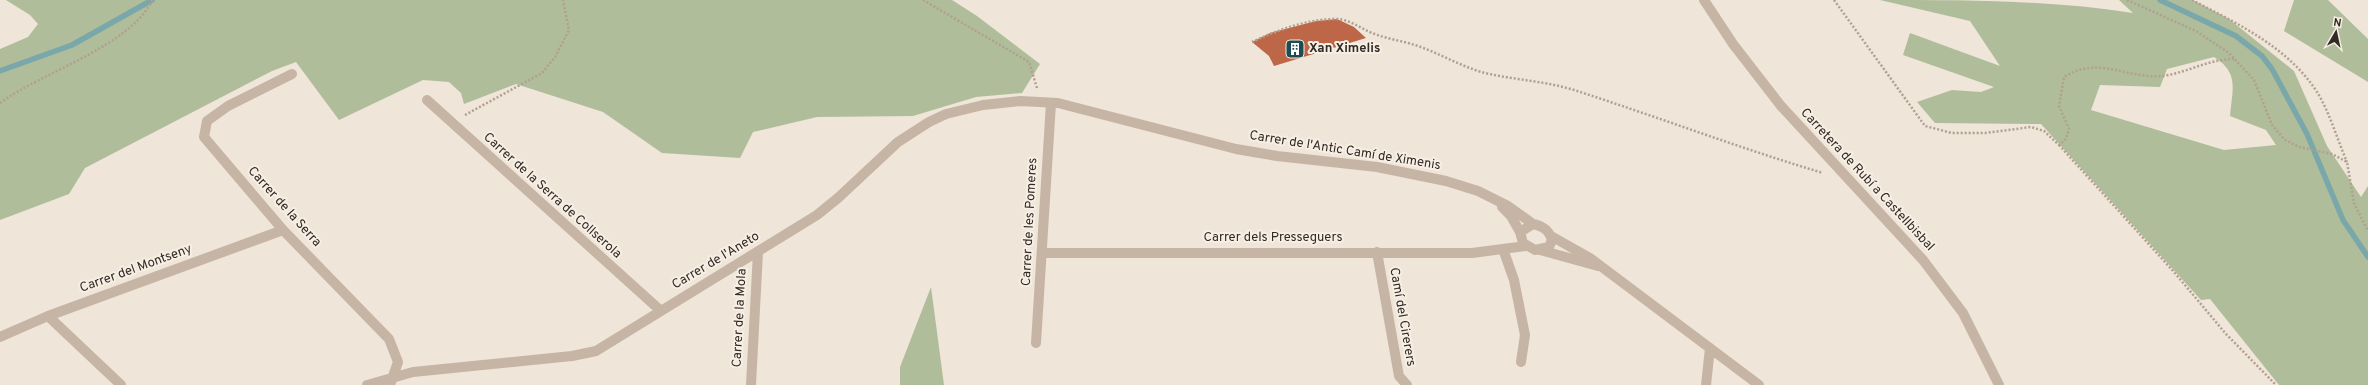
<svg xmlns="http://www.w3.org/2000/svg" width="2368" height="385" font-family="Overpass,sans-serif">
<rect width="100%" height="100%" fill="#efe5d8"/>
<path fill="#b0bd9a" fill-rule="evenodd" d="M 6,0 L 952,0 L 977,16 L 1040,64 L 1022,93 L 976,97 L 913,116 L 817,117 L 753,132 L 740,158 L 662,153 L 603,112 L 516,84 L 464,104 L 461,93 L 449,82 L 423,80 L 339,120 L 296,62 L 272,71 L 85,168 L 69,194 L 0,220 L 0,49 L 28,37 L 38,24 L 30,15 Z
M 1880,0 C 1964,0 2051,0 2133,13 L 2119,0 L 2193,0 L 2229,19 L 2294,71 L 2327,146 L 2361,197 L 2368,186 L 2368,385 L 2279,385 L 2210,299 L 2201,300 L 2041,124 L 1935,123 L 1917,102 L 1952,90 L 1981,92 L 1994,87 L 1903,55 L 1910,33 L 2000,66 L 1970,21 ZM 2214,57 C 2240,73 2232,90 2230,116 L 2266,130 L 2276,145 L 2224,150 L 2091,110 L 2100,85 L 2160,87 L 2167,69 Z
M 2294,0 L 2328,0 L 2368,39 L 2368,82 L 2284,31 Z
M 931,287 L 944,385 L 900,385 L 900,367 Z"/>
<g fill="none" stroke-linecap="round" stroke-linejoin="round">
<path stroke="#79a7aa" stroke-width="5.5" d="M 2160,0 L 2236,36 L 2262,56 L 2272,69 L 2307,134 L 2343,220 L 2368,257
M 0,71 L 72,45 L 152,0"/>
</g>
<path fill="#bd6748" d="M 1337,19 L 1354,27 L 1366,38 L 1274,66 L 1269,56 L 1252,42 L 1270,33 L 1316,21 Z"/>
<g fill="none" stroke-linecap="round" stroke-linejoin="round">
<path stroke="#b19f90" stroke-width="2.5" stroke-dasharray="2 2" stroke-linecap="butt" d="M 923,0 L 1029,62 L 1037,88
M 1834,0 L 1925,126 L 1952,133 L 1985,133 L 2031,127 L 2044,131 L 2059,145 L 2066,139 L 2069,129 L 2059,106 L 2064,77 C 2098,55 2126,79 2162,76 C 2187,73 2208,59 2234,59
M 2127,0 L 2196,31 L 2229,53 L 2254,80 L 2272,125 L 2285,140 L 2299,147 L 2332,154 L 2347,162 L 2354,203 L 2368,231
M 2192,0 C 2238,24 2288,47 2317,92 C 2330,113 2337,139 2347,162
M 1252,42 C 1277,30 1308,19 1336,19 C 1349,19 1360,28 1372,33 C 1387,39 1403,41 1418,46 C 1441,54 1462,67 1485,73 C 1515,80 1545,81 1574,90 C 1658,117 1739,148 1823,173
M 0,103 C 42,72 131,46 152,0
M 465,115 L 542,73 L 555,57 L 569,30 L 563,0
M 2059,145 L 2174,272 L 2226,334 L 2276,385"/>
<path stroke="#c6b5a5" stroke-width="10" d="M 1704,0 L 1733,44 L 1781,106 L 1923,260 L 1963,313 L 1999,385
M 292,74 L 228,106 L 207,121 L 204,137 L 283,230 L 389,339 L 398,362 L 391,382
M 427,100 L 661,311
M 1502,207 L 1511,216 L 1520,232
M 1533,224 C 1543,226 1549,230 1552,240 L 1549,247 L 1535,250 L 1523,243 L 1520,232 Z
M 1551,236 L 1590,258 L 1759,385
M 1503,249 L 1514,280 L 1525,335 L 1521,362
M 1540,250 L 1598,266
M 1377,252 L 1399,376 L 1407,385
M 1042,253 L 1472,253 L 1526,246
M 48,316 L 121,385
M 0,337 L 48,316 L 283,230
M 1036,343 L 1051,103
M 367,385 L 413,372 L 572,356 L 596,351 L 817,215 L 838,198 L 898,142 L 929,122 L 946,114 L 983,105 L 1020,101 L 1058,103 L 1236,149 L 1277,156 L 1377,167 L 1446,181 L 1478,191 L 1508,206 L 1533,224
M 751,385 L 758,252
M 1706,385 L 1710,348"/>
</g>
<defs>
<symbol id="building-square" viewBox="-11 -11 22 22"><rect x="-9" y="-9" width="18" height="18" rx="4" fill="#1f4c50" stroke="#f7efe4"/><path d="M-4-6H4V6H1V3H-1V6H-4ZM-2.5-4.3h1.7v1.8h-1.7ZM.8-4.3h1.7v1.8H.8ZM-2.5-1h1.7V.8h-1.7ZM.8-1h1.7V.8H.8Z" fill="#fff"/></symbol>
</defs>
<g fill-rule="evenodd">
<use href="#building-square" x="1284" y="38" width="22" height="22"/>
</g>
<g text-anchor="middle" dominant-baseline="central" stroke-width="4" stroke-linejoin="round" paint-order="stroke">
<g font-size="13" font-weight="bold" fill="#322a26" stroke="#f7efe4" text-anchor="start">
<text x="1309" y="49">Xan Ximelis</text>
</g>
<g font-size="13" fill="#322a26" stroke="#f7efe4">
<text transform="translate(1345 151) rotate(9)">Carrer de l'Antic Camí de Ximenis</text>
<text transform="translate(1867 180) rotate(47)">Carretera de Rubí a Castellbisbal</text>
<text transform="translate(552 196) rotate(42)">Carrer de la Serra de Collserola</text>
<text transform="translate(284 207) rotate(48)">Carrer de la Serra</text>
<text transform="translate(1030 222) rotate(-87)">Carrer de les Pomeres</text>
<text x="1273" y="238">Carrer dels Presseguers</text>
<text transform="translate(716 261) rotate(-31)">Carrer de l'Aneto</text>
<text transform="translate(136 269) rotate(-20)">Carrer del Montseny</text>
<text transform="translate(1402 317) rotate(80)">Camí del Cirerers</text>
<text transform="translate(740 318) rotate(-87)">Carrer de la Mola</text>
</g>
</g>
<g transform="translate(2336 32) rotate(9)" stroke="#f7efe4" stroke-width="3" paint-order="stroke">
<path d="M0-3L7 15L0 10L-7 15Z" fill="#322a26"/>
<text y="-6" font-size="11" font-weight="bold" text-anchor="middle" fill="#322a26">N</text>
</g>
</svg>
